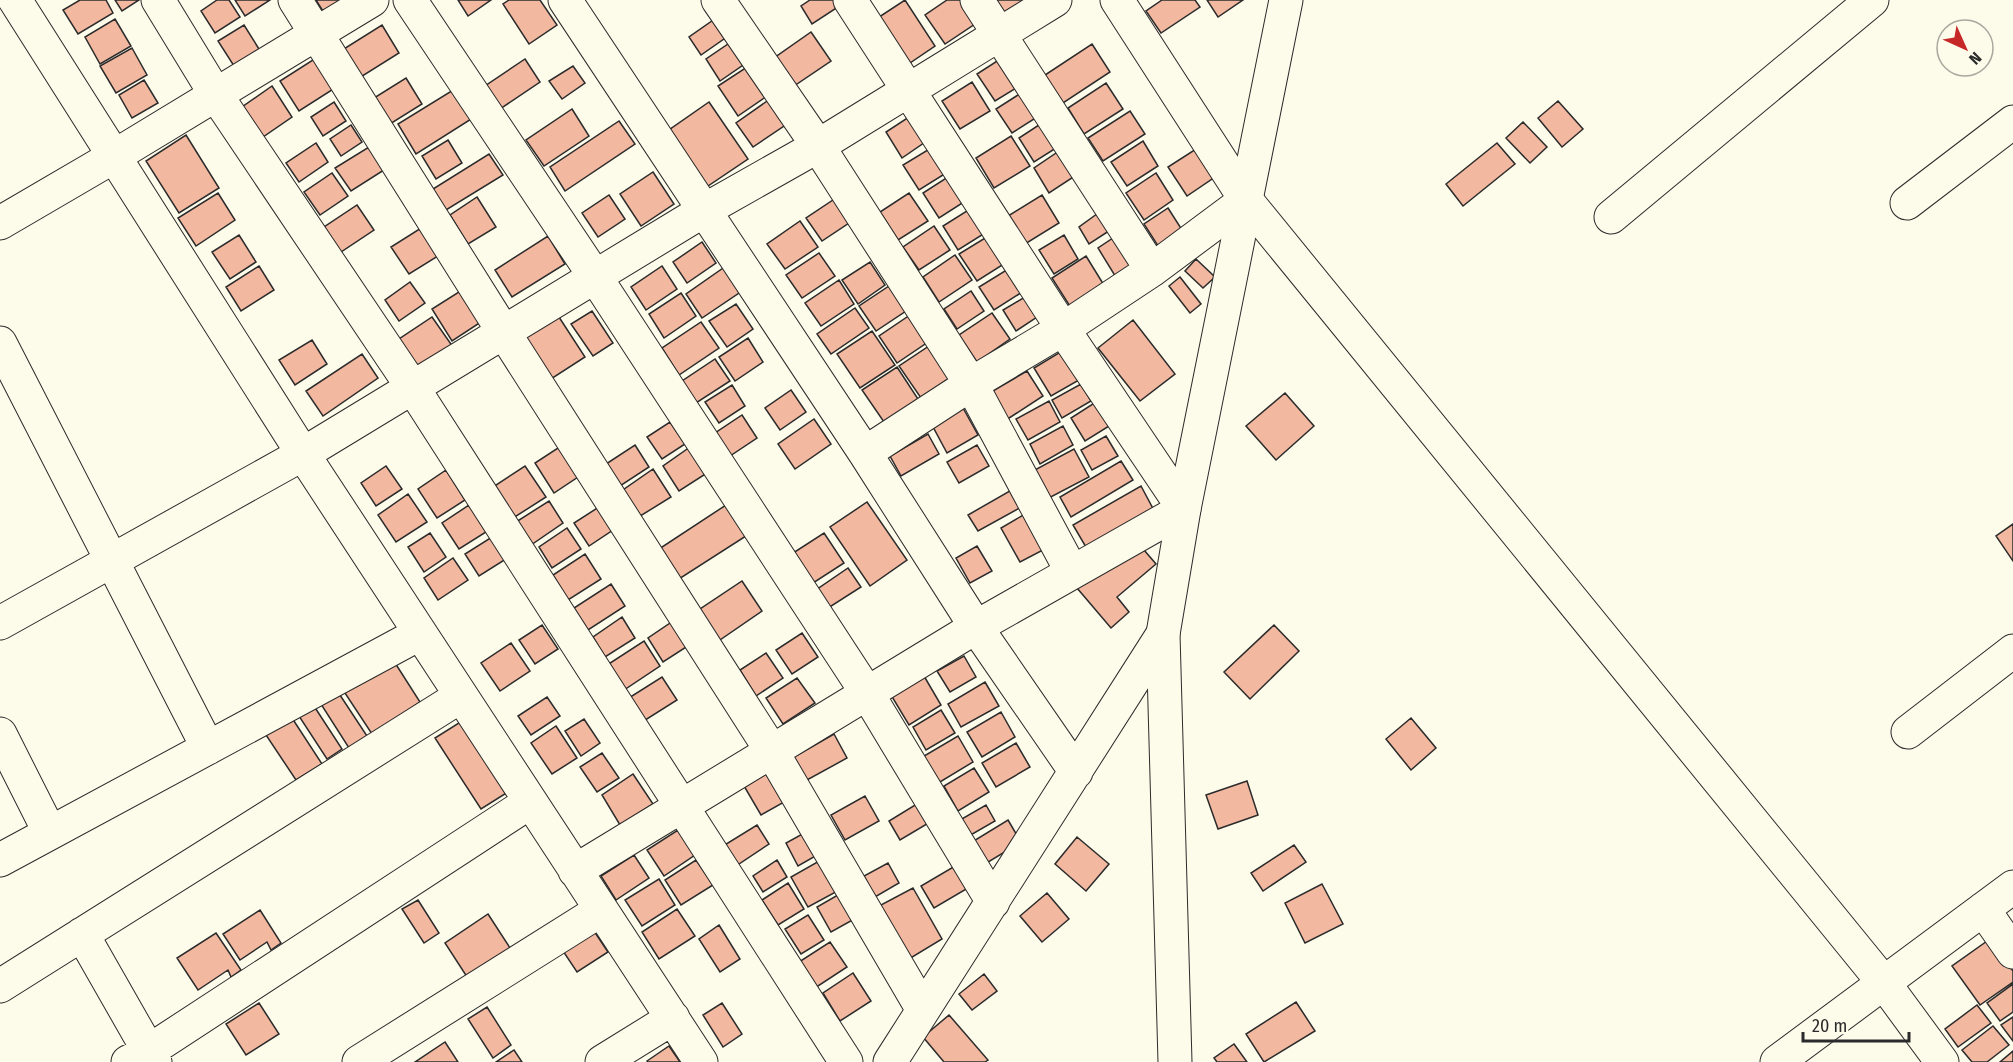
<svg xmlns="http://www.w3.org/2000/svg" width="2013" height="1062" font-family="'Fira Sans Condensed',sans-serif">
<rect width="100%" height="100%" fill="#fdfbea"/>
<path fill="#f2b8a0" stroke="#2b2b2b" stroke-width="1.5" d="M 80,0 L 106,0 L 113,13 L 78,34 L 63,10 Z
M 115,0 L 139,0 L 122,11 Z
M 217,0 L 229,0 L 240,17 L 215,33 L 201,11 Z
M 235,0 L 270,0 L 245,16 Z
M 316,0 L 351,0 L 326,16 Z
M 458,0 L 491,0 L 468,16 Z
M 509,0 L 540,0 L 557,25 L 529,44 L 503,4 Z
M 810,0 L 838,0 L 841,5 L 812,24 L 801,6 Z
M 905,0 L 935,46 L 904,67 L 873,21 Z
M 947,0 L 972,0 L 984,18 L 945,44 L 925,15 Z
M 984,0 L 1032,0 L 999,22 Z
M 1162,0 L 1195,0 L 1200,7 L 1161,33 L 1146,11 Z
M 1207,0 L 1243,0 L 1218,17 Z
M 719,16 L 731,34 L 701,55 L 689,37 Z
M 115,19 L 131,46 L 100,64 L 85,37 Z
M 244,25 L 259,49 L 234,66 L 218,41 Z
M 382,25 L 399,53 L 356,80 L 339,52 Z
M 811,32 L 831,61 L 794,86 L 774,58 Z
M 731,42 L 746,63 L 720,81 L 706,59 Z
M 1092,44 L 1110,72 L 1063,103 L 1045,75 Z
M 132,48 L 147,75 L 116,93 L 100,66 Z
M 1008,54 L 1026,82 L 995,101 L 977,74 Z
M 316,58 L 335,88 L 299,111 L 280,81 Z
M 525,59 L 540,82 L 497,111 L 482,88 Z
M 573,66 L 585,83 L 562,99 L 549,81 Z
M 747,67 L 767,96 L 738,116 L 718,86 Z
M 406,78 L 422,104 L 390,124 L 374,98 Z
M 144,80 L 158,103 L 132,118 L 119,95 Z
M 972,82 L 990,111 L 960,129 L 942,101 Z
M 1106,83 L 1123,109 L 1084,134 L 1068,108 Z
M 272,86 L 292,117 L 263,137 L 242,107 Z
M 458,87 L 476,116 L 416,154 L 398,124 Z
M 1029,88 L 1045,112 L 1012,133 L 996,109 Z
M 770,99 L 787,124 L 753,147 L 736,123 Z
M 1558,101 L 1583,129 L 1562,147 L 1538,118 Z
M 334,102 L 346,121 L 323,136 L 311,117 Z
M 709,102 L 748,159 L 705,188 L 666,132 Z
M 572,109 L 589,136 L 544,166 L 526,140 Z
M 1130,111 L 1145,134 L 1103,161 L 1088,138 Z
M 915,113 L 931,138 L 902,158 L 886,132 Z
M 1048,119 L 1064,143 L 1034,162 L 1019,138 Z
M 619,121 L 635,144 L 565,191 L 550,167 Z
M 1523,122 L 1547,147 L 1530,163 L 1506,138 Z
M 351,125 L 362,142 L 341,156 L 330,139 Z
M 186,135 L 219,188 L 179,213 L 146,161 Z
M 1011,136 L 1030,166 L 994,188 L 976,158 Z
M 448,140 L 462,163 L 436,179 L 422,156 Z
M 1143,141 L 1158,166 L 1127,186 L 1111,162 Z
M 316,143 L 328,162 L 299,182 L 286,163 Z
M 1497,143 L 1515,164 L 1463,206 L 1446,184 Z
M 936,145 L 951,170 L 919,190 L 903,165 Z
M 369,147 L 384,170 L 351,191 L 335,168 Z
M 1065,147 L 1081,172 L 1049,193 L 1034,168 Z
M 1196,149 L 1215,177 L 1187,196 L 1168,167 Z
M 489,154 L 503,175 L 446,210 L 433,189 Z
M 653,172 L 674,204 L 641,226 L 620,194 Z
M 332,173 L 348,196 L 320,215 L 304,192 Z
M 1156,173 L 1173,200 L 1144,220 L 1126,193 Z
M 951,175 L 967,200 L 939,218 L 923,193 Z
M 218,193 L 235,220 L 196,246 L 178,218 Z
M 909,193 L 928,221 L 898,240 L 880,212 Z
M 609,195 L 625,219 L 598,237 L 582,213 Z
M 1042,195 L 1059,223 L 1025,244 L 1008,216 Z
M 477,197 L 496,227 L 468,244 L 450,215 Z
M 836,198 L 852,221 L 822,241 L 806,218 Z
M 357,205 L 374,230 L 338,254 L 321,229 Z
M 1168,208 L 1184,233 L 1160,249 L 1144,224 Z
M 970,209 L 985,233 L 958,250 L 943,226 Z
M 1101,211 L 1112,229 L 1089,244 L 1079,227 Z
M 800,221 L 818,247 L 785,269 L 767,244 Z
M 429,223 L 446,251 L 409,274 L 391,247 Z
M 934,226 L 950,250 L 919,270 L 903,247 Z
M 1119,234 L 1139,265 L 1117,279 L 1098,248 Z
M 239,235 L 256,262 L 230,279 L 212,252 Z
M 990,235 L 1007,262 L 977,281 L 959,254 Z
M 1064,235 L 1078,259 L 1054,274 L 1039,250 Z
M 548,236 L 565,264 L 512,297 L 495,270 Z
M 702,242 L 716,263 L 687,283 L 673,262 Z
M 819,253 L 835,276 L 802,298 L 786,275 Z
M 955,255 L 972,280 L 939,302 L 923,277 Z
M 1086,256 L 1107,290 L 1073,311 L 1052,278 Z
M 1196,259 L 1215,277 L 1203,288 L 1185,271 Z
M 870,262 L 885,285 L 858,304 L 842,280 Z
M 259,266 L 274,290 L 241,311 L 226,287 Z
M 662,266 L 677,289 L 646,310 L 631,287 Z
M 726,266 L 742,291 L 702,318 L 686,294 Z
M 1013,266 L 1027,289 L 994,310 L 979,287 Z
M 1180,277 L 1201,304 L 1190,313 L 1169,286 Z
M 839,280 L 854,304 L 821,326 L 805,303 Z
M 410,282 L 425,303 L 399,321 L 385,300 Z
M 889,286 L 906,311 L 876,331 L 859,306 Z
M 462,290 L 481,322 L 452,341 L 432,309 Z
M 971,291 L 984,311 L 957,329 L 944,309 Z
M 681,293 L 696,316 L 664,338 L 649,314 Z
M 1030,294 L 1043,313 L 1016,331 L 1003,310 Z
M 736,304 L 753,329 L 727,347 L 709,321 Z
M 855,308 L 869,328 L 831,354 L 817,334 Z
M 592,311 L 613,343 L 593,356 L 571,324 Z
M 992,313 L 1010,339 L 977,362 L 959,335 Z
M 557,314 L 585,357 L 551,379 L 523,336 Z
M 910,315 L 928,342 L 897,363 L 879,336 Z
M 432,317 L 453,347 L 420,369 L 399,339 Z
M 1133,320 L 1175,374 L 1140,401 L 1098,348 Z
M 701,322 L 719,348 L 679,375 L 662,348 Z
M 872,331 L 895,365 L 860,388 L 837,354 Z
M 748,338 L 763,362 L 735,381 L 719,357 Z
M 312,340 L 327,364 L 295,385 L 279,360 Z
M 938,340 L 959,371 L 921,398 L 899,366 Z
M 1062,351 L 1079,380 L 1051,396 L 1034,368 Z
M 362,354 L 378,378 L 323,416 L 306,391 Z
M 715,359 L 730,381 L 696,403 L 682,381 Z
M 897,367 L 918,399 L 884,422 L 862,390 Z
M 1027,371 L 1043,396 L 1003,422 L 986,395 Z
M 1081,384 L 1091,401 L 1062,418 L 1052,400 Z
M 732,385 L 745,406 L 719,423 L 705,402 Z
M 791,390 L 806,412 L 780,430 L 765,408 Z
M 1285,393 L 1314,426 L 1276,460 L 1246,426 Z
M 1099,400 L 1114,423 L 1085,441 L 1071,418 Z
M 1049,401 L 1060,422 L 1028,440 L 1016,419 Z
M 963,408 L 978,435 L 947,453 L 932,425 Z
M 742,415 L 757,438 L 730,456 L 715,433 Z
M 814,419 L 831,444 L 795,469 L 778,444 Z
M 670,422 L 685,444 L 662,459 L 647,437 Z
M 1063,426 L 1073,445 L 1040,464 L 1030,444 Z
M 928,434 L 939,454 L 901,476 L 890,456 Z
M 1106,436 L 1118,456 L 1092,470 L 1081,450 Z
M 635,445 L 649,467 L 620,486 L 606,464 Z
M 977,445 L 989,466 L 959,483 L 947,462 Z
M 561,446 L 581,475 L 554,493 L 535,463 Z
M 690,447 L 707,473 L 679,491 L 663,466 Z
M 1074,449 L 1089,477 L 1045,500 L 1031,472 Z
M 1121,461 L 1133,480 L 1071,517 L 1060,497 Z
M 386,466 L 402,489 L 376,506 L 361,483 Z
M 525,466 L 546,497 L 510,520 L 490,489 Z
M 653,469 L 671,497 L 637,518 L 620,492 Z
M 446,470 L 465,500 L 437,518 L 418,489 Z
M 1141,486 L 1157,516 L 1090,554 L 1073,525 Z
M 1015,488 L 1025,505 L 978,531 L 968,515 Z
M 408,494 L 427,522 L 396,542 L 378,515 Z
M 549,501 L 563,523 L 531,545 L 516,522 Z
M 867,502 L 907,560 L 870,586 L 830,527 Z
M 469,505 L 486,532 L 459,549 L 442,523 Z
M 602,505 L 616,528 L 589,546 L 574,523 Z
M 726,505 L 746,536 L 679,579 L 659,549 Z
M 1025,514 L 1045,549 L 1020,562 L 1001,528 Z
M 2013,524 L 2013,561 L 1996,536 Z
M 567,528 L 581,549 L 552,568 L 539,547 Z
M 430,533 L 446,557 L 424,572 L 408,547 Z
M 824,533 L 844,563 L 810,585 L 790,555 Z
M 492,537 L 506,559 L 479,576 L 465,554 Z
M 1138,543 L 1156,564 L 1117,597 L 1129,612 L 1111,628 L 1077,588 L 1096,572 L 1099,576 Z
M 977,546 L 992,571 L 970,583 L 956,558 Z
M 585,554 L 601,579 L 568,600 L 553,575 Z
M 453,558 L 468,580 L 438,600 L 424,578 Z
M 848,568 L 861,587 L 825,610 L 813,592 Z
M 742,581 L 762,611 L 717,642 L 697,611 Z
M 611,584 L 625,606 L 588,630 L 574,608 Z
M 622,617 L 635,638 L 605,657 L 593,637 Z
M 679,617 L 694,642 L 663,662 L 648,638 Z
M 542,625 L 558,649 L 535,664 L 519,640 Z
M 1274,625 L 1299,651 L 1250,699 L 1224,672 Z
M 802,633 L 818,657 L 792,674 L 776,650 Z
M 644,641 L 660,666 L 621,692 L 604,667 Z
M 511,643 L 530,671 L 500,691 L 481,663 Z
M 766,653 L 783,678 L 756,696 L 740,670 Z
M 390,655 L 420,702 L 372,734 L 341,687 Z
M 964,656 L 976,677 L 950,692 L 937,671 Z
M 924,676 L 941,705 L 909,725 L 891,695 Z
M 662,677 L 677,700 L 639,724 L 624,701 Z
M 797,678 L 815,703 L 783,724 L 766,698 Z
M 985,682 L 999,706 L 961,727 L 948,704 Z
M 336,689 L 367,736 L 349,748 L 319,701 Z
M 547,697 L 560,716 L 531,735 L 518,716 Z
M 312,703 L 342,749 L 327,759 L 297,713 Z
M 941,710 L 955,733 L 926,750 L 913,727 Z
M 1001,712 L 1015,737 L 982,757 L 967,732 Z
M 292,718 L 322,764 L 296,780 L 266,735 Z
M 1411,718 L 1436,748 L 1411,770 L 1386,739 Z
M 584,719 L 600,743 L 581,756 L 565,731 Z
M 462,721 L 508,792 L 481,809 L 435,738 Z
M 556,726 L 577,758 L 552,774 L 531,743 Z
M 834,734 L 847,758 L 807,780 L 794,757 Z
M 958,736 L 973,762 L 935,785 L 919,759 Z
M 1016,743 L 1030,767 L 996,787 L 982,763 Z
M 602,753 L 619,778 L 597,792 L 580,767 Z
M 974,768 L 989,792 L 958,811 L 944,786 Z
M 770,771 L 786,801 L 761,815 L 744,786 Z
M 633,774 L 653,804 L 620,825 L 602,795 Z
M 1247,781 L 1258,815 L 1218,829 L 1206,795 Z
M 865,796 L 879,821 L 845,840 L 831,815 Z
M 920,802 L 932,821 L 900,840 L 889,821 Z
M 986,805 L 995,821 L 969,836 L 960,820 Z
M 1008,820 L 1021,842 L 985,864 L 972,842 Z
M 757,825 L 769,844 L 736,866 L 723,846 Z
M 678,830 L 695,855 L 664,876 L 647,850 Z
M 806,832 L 819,854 L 798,866 L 786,843 Z
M 1077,837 L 1109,864 L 1086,891 L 1055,864 Z
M 1294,845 L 1306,862 L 1263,891 L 1251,873 Z
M 634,855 L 649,878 L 616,900 L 601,876 Z
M 828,856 L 845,887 L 808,907 L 791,877 Z
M 696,860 L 713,885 L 681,905 L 665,880 Z
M 777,860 L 787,877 L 763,892 L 753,876 Z
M 888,863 L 899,883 L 875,897 L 864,876 Z
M 955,866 L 968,888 L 934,908 L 921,886 Z
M 659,879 L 675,905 L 642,926 L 625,900 Z
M 788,883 L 804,909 L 778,925 L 762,900 Z
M 1322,884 L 1343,924 L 1305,943 L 1285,903 Z
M 913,888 L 942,939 L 909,959 L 879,906 Z
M 843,892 L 858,917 L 831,932 L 817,907 Z
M 1047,893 L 1069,919 L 1042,942 L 1020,916 Z
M 418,900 L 439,933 L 424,943 L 402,909 Z
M 677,909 L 695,936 L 659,959 L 642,932 Z
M 260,910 L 281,943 L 271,950 L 267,942 L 240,960 L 223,934 Z
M 488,914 L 512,951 L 469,980 L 445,943 Z
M 808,915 L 824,940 L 801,954 L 785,929 Z
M 719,925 L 740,959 L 720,972 L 699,939 Z
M 594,931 L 608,952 L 577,972 L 563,951 Z
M 216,933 L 241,970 L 231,977 L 228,970 L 198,990 L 177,958 Z
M 1990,939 L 2013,971 L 2013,982 L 1980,1005 L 1952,966 Z
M 830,942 L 847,967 L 815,988 L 799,962 Z
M 853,973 L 871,1001 L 840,1021 L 823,993 Z
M 984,974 L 997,991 L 972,1010 L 959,994 Z
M 2013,984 L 2013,1012 L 2000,1021 L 1987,1003 Z
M 1296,1002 L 1315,1031 L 1264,1062 L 1246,1034 Z
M 259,1003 L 279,1034 L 246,1055 L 226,1024 Z
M 722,1003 L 742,1034 L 723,1047 L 703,1015 Z
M 1977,1005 L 1991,1023 L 1958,1047 L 1945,1029 Z
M 487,1007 L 511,1045 L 493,1058 L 468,1019 Z
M 949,1015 L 988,1060 L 985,1062 L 944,1062 L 923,1037 Z
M 2013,1017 L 2013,1041 L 2001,1025 Z
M 1993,1026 L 2009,1045 L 1987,1062 L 1972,1062 L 1962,1050 Z
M 445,1042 L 458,1062 L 415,1062 Z
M 1234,1044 L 1247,1062 L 1217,1062 L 1214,1058 Z
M 669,1046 L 680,1062 L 648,1062 L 647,1061 Z
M 514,1050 L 522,1062 L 496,1062 Z
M 2013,1051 L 2013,1062 L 2000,1062 Z"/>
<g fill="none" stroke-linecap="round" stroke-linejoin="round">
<defs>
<path id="minor" d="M 15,0 L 303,454 L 701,1062
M 158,0 L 216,95 L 413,388 L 846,1062
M 295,0 L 503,331 L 771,750 L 923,1010
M 410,0 L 596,278 L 867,693 L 993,902
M 565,0 L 865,453 L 971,384 L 1063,329 L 1152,270 L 1246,200 L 1117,0
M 718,0 L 818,146 L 971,384 L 1072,572
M 977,0 L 1152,270
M 1246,200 L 1884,983 L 1942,1062
M 1907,203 L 2013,122
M 1611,217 L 1872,0
M 0,223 L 113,157 L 372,0
M 0,343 L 208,748
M 865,453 L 976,627 L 1076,772
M 0,623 L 303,454 L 703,211 L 818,146 L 1055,0
M 1908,732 L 2013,651
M 0,734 L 50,833
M 0,860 L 419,634
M 575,871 L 976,627 L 1184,509 L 1063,329 L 850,0
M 1983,909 L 2013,952
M 82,934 L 155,1062
M 0,986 L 461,696
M 128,1062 L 149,1051 L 530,802
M 359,1062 L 601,910
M 602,1062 L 673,1018
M 890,1062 L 1163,634
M 1777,1062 L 2013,887"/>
<path id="major" d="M 1175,1062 L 1163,634 L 1184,509 L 1286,0"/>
</defs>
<use href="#minor" stroke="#2b2b2b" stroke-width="35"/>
<use href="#major" stroke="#2b2b2b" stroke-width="35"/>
<use href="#minor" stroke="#fdfbea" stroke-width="33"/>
<use href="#major" stroke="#fdfbea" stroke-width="33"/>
</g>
<g transform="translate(1965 48) rotate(135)"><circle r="28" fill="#fdfbea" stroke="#a9a89e" stroke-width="1.5"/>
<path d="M0-4.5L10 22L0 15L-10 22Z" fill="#c62828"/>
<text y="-9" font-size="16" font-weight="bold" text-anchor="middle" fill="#2b2b2b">N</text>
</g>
<path d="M1803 1032v9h106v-9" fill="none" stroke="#2b2b2b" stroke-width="3"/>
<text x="1812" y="1032" font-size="18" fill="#2b2b2b" stroke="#fdfbea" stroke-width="4.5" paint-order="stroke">20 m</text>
</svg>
